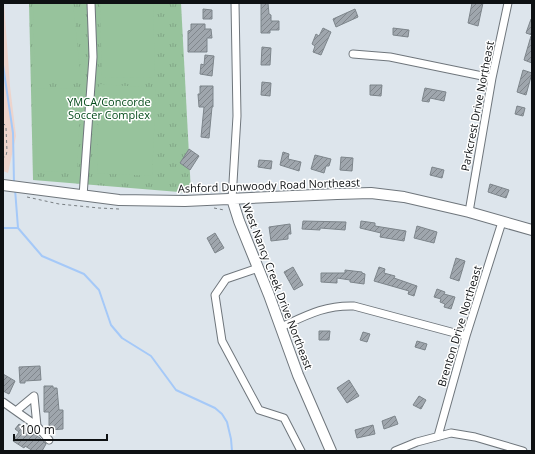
<svg xmlns="http://www.w3.org/2000/svg" width="535" height="454" font-family="'Open Sans',sans-serif">
<defs>
<pattern id="grass-tufts" width="24" height="20" patternUnits="userSpaceOnUse"><rect width="24" height="20" fill="#97c39c"/><path d="M3 7l-1-3M5 7V3M7 7l1-3M15 17l-1-3M17 17v-4M19 17l1-3" fill="none" stroke="#81a686"/></pattern>
<pattern id="building-hatch" width="6" height="6" patternUnits="userSpaceOnUse"><rect width="6" height="6" fill="#9fa6ad"/><path d="M-1 1l2-2M0 6l6-6M5 7l2-2" fill="none" stroke="#80868c"/></pattern>
</defs>
<rect width="100%" height="100%" fill="#dde5ec"/>
<path fill="#edd4cc" d="M 3,3 L 4,3 L 10,86 L 16,136 L 8,173 L 3,171 Z"/>
<path fill="url(#grass-tufts)" d="M 29,3 L 181,3 L 191,193 L 33,180 Z"/>
<path fill="#97c39c" d="M 33,3 L 73,3 L 81,80 L 35,80 Z
M 100,3 L 153,3 L 155,78 L 102,77 Z
M 99,84 L 156,88 L 152,176 L 97,173 Z
M 81,88 L 77,172 L 37,171 L 35,89 Z"/>
<g fill="none" stroke-linecap="round" stroke-linejoin="round">
<path stroke="#a5c9f8" stroke-width="2" d="M 3,65 L 13,133 L 14,183
M 15,189 L 18,228 L 42,256 L 84,274 L 99,290 L 111,325 L 122,338 L 151,356 L 176,390 L 215,408 L 222,414 L 227,422 L 231,439 L 232,451
M 3,228 L 18,228"/>
</g>
<path fill="url(#building-hatch)" stroke="#7d858b" d="M 261,3 L 268,3 L 269,14 L 271,15 L 271,21 L 279,21 L 279,30 L 270,30 L 270,33 L 261,33 Z
M 472,3 L 483,3 L 478,26 L 468,23 Z
M 203,9 L 212,10 L 212,19 L 203,19 Z
M 355,9 L 358,17 L 336,27 L 333,19 Z
M 531,19 L 532,19 L 532,35 L 526,33 Z
M 191,24 L 205,24 L 205,29 L 211,29 L 212,38 L 207,38 L 207,52 L 188,52 L 188,31 L 191,30 Z
M 323,28 L 331,32 L 321,55 L 313,52 L 315,46 L 312,44 L 316,34 L 319,36 Z
M 393,28 L 409,30 L 408,37 L 393,35 Z
M 531,36 L 532,36 L 532,63 L 524,60 Z
M 262,47 L 271,48 L 270,65 L 261,65 Z
M 205,55 L 214,56 L 212,76 L 200,74 L 201,64 L 204,65 Z
M 523,70 L 532,73 L 526,95 L 517,92 Z
M 262,82 L 271,83 L 270,96 L 261,95 Z
M 370,85 L 382,85 L 381,96 L 370,95 Z
M 200,86 L 213,86 L 213,107 L 212,107 L 209,138 L 201,137 L 204,107 L 199,107 L 198,94 L 200,94 Z
M 425,88 L 446,92 L 444,101 L 430,98 L 429,102 L 422,101 Z
M 517,106 L 525,108 L 523,116 L 515,114 Z
M 189,149 L 199,156 L 190,170 L 180,163 Z
M 283,152 L 289,154 L 288,159 L 301,162 L 299,171 L 280,165 Z
M 315,155 L 331,159 L 329,166 L 326,166 L 324,173 L 311,169 Z
M 341,157 L 353,158 L 352,171 L 340,170 Z
M 259,160 L 272,161 L 271,169 L 258,167 Z
M 432,167 L 444,170 L 442,178 L 430,175 Z
M 490,184 L 509,190 L 506,198 L 488,192 Z
M 303,221 L 346,222 L 345,230 L 320,228 L 320,230 L 302,229 Z
M 361,221 L 375,223 L 375,226 L 406,231 L 404,241 L 380,237 L 381,233 L 360,228 Z
M 290,224 L 291,234 L 288,234 L 288,239 L 271,241 L 269,227 Z
M 417,226 L 437,232 L 434,243 L 414,238 Z
M 215,233 L 224,248 L 215,253 L 207,238 Z
M 456,258 L 465,261 L 459,281 L 450,278 Z
M 293,267 L 303,285 L 294,290 L 284,272 Z
M 379,267 L 385,269 L 384,273 L 395,276 L 394,278 L 417,286 L 414,296 L 408,294 L 409,291 L 374,281 Z
M 345,270 L 362,272 L 362,273 L 365,274 L 364,284 L 350,282 L 350,280 L 337,278 L 337,283 L 321,282 L 321,273 L 345,273 Z
M 437,289 L 445,292 L 444,294 L 455,297 L 451,309 L 444,307 L 445,304 L 440,302 L 441,299 L 434,297 Z
M 319,331 L 330,331 L 329,340 L 319,340 Z
M 363,332 L 370,334 L 367,342 L 360,340 Z
M 417,341 L 427,344 L 425,350 L 415,347 Z
M 40,366 L 41,380 L 25,381 L 25,383 L 20,383 L 19,367 Z
M 3,374 L 15,381 L 9,394 L 3,391 Z
M 349,380 L 359,396 L 347,403 L 337,388 Z
M 44,386 L 53,386 L 53,388 L 57,388 L 59,410 L 63,410 L 63,429 L 49,430 L 49,412 L 44,412 Z
M 419,396 L 426,400 L 421,409 L 413,405 Z
M 395,416 L 398,424 L 384,429 L 382,421 Z
M 19,424 L 40,438 L 46,444 L 42,451 L 33,451 L 25,446 L 24,448 L 13,441 L 19,432 L 15,429 Z
M 373,425 L 375,434 L 357,438 L 355,430 Z"/>
<g fill="none" stroke-linecap="round" stroke-linejoin="round">
<defs>
<path id="street" d="M 353,54 L 390,57 L 492,78
M 83,196 L 93,57 L 91,3
M 232,199 L 237,116 L 235,3
M 469,212 L 492,78 L 508,3
M 258,268 L 226,279 L 215,295 L 222,341 L 259,410 L 284,418 L 301,451
M 281,327 C 307,315 325,305 354,306 L 466,336
M 3,402 L 37,426 L 49,440
M 16,411 L 34,396 L 37,426
M 438,436 L 466,336 L 502,222
M 395,451 L 417,442 L 451,433 L 475,437 L 523,451"/>
<path id="secondary" d="M 3,185 L 119,200 L 185,201 L 337,194 L 371,193 L 404,197 L 469,212 L 532,230
M 232,199 L 239,221 L 269,295 L 298,375 L 331,451"/>
</defs>
<use href="#street" stroke="#6f767c" stroke-width="9"/>
<use href="#secondary" stroke="#6f767c" stroke-width="12"/>
<path stroke="#787e82" stroke-width="1" stroke-dasharray="3 3" stroke-linecap="butt" d="M 3,123 L 5,125 L 6,128 L 7,151 L 6,156 L 3,158
M 27,197 L 59,204 L 99,208 L 119,209
M 214,208 L 224,210"/>
<use href="#street" stroke="#fff" stroke-width="7"/>
<use href="#secondary" stroke="#fff" stroke-width="10"/>
</g>
<g text-anchor="middle" dominant-baseline="central" stroke-width="3" stroke-linejoin="round" paint-order="stroke">
<g font-size="11" fill="#024919" stroke="#fff">
<text x="109" y="101">YMCA/Concorde<tspan x="109" dy="13">Soccer Complex</tspan></text>
</g>
<g font-size="11" fill="#0e1113" stroke="#fff">
<text transform="translate(477 106) rotate(-79)">Parkcrest Drive Northeast</text>
<text transform="translate(269 185) rotate(-2)">Ashford Dunwoody Road Northeast</text>
<text transform="translate(278 286) rotate(69)">West Nancy Creek Drive Northeast</text>
<text transform="translate(459 326) rotate(-73)">Brenton Drive Northeast</text>
</g>
</g>
<rect width="535" height="454" fill="none" stroke="#0e1113" stroke-width="8"/>
<path d="M14 434v6h93v-6" fill="none" stroke="#0e1113" stroke-width="2"/>
<text x="20" y="434" font-size="12" fill="#0e1113" stroke="#ffffff" stroke-width="3" paint-order="stroke">100 m</text>
</svg>
